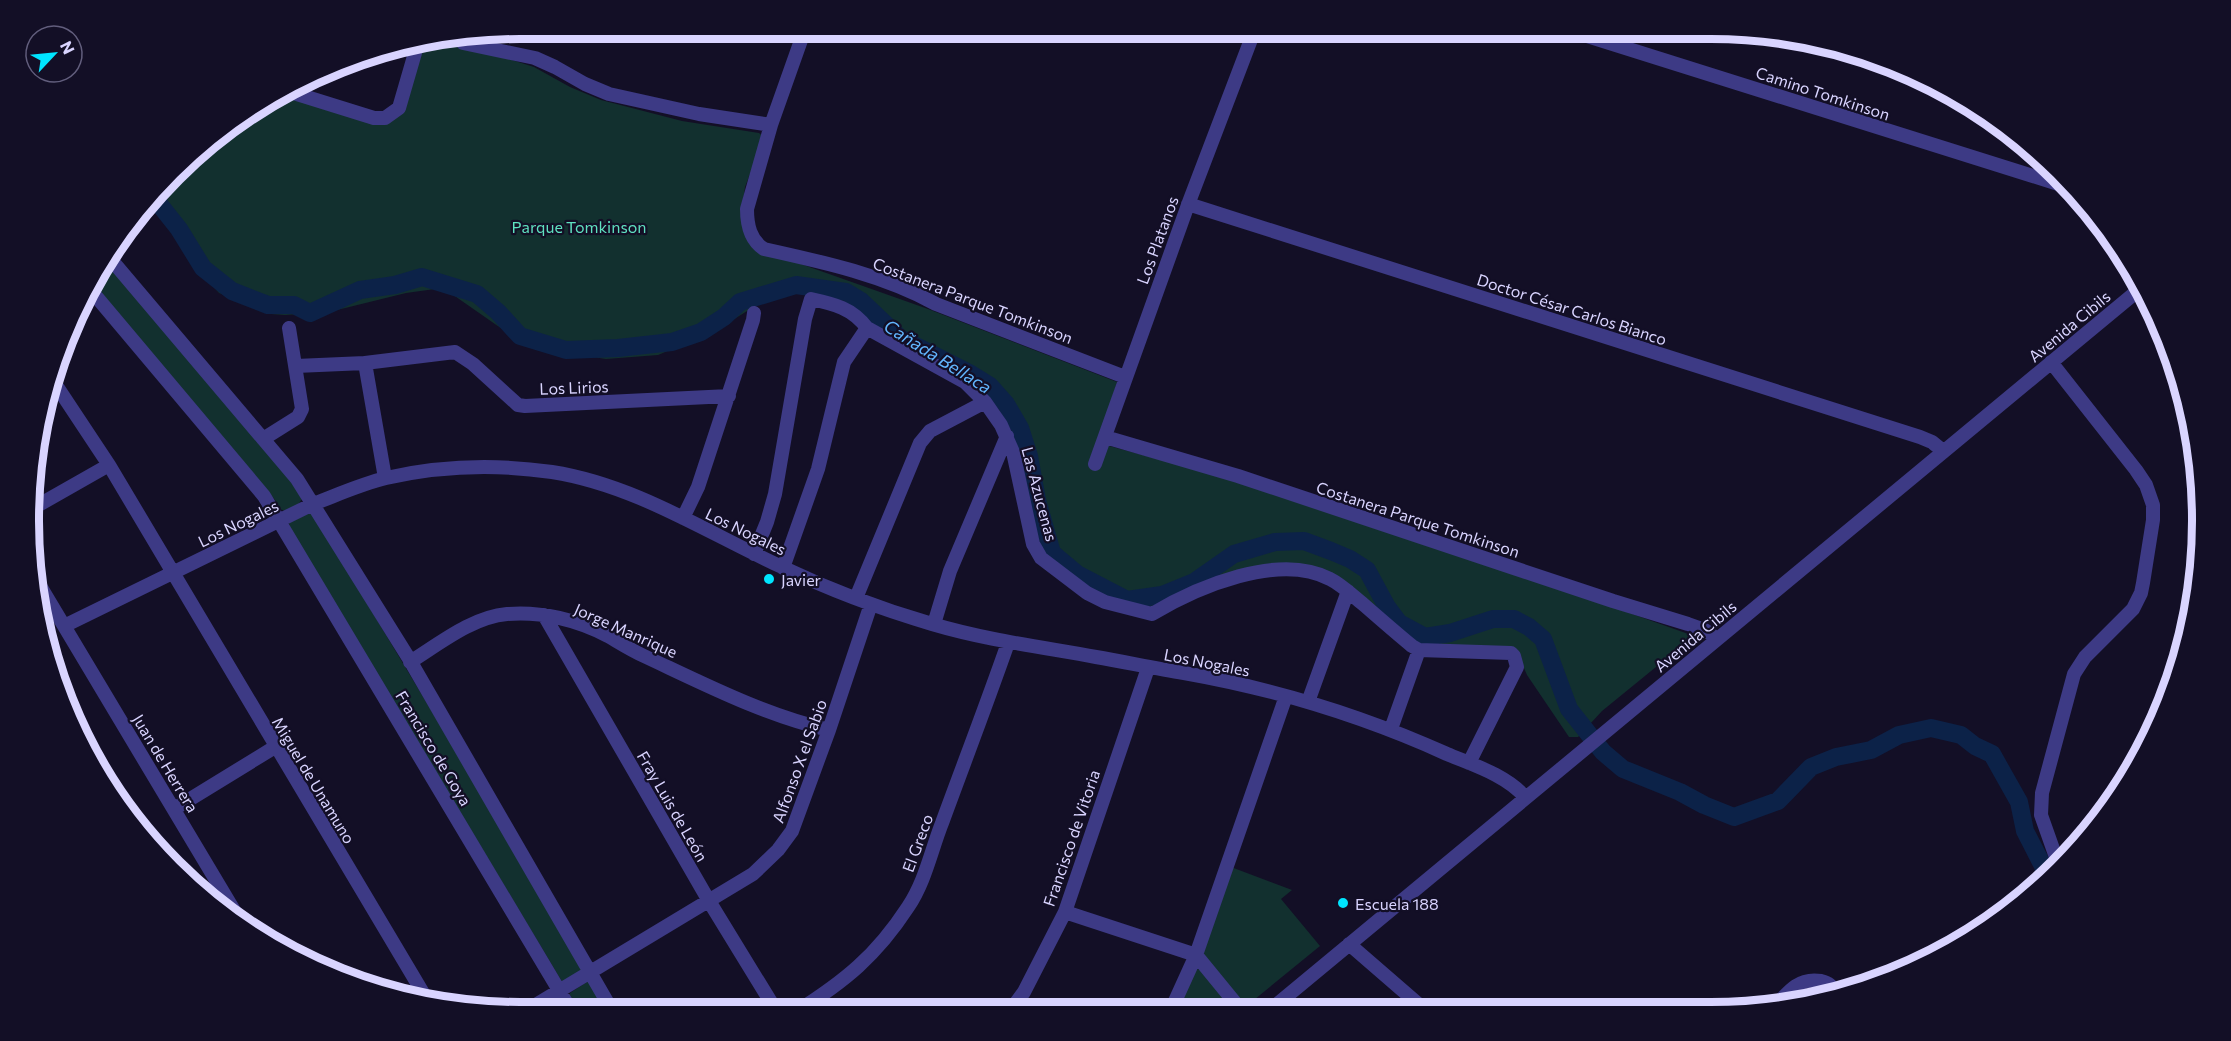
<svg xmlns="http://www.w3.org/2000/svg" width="2231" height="1041" font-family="Commissioner,sans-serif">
<rect width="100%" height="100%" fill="#130f26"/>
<path fill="#12302f" d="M 456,39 L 462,44 L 534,67 L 570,87 L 601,100 L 682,121 L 759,133 L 764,137 L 745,187 L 742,209 L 767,252 L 928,309 L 1117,382 L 1098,443 L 1255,485 L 1399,531 L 1694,636 L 1602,711 L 1578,737 L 1569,737 L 1527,675 L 1517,652 L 1424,644 L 1409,637 L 1344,580 L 1281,565 L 1145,608 L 1104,599 L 1044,554 L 1031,510 L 1022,457 L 1001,404 L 985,387 L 887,335 L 850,302 L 805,291 L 771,296 L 715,331 L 658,355 L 606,359 L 528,347 L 449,292 L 435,289 L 406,293 L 329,312 L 285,315 L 271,314 L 219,293 L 193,264 L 171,229 L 152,205 L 196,150 L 276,94 L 374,122 L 405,107 L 424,45 Z
M 106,261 L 297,485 L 302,499 L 297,506 L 285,511 L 280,509 L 275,500 L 91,284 L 94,275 Z
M 309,513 L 314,515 L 584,965 L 585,969 L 562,982 L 561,980 L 291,531 L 289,523 L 291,521 Z
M 1231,867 L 1292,890 L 1281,899 L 1320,946 L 1244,1008 L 1202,957 Z
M 1197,969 L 1201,970 L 1235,1010 L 1177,1010 L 1194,971 Z
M 590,980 L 613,1012 L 580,1012 L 570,997 L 570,993 Z"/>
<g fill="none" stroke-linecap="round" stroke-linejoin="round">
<path stroke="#0c2248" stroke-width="18" d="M 156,200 L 179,229 L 203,268 L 232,291 L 268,305 L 294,305 L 310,313 L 360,290 L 395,285 L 422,277 L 477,294 L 498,312 L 520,336 L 566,350 L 618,348 L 672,342 L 701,332 L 724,317 L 740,302 L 796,285 L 846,292 L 861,301 L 900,338 L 969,373 L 990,386 L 1006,404 L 1020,428 L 1029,456 L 1037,500 L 1052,553 L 1077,574 L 1127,600 L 1162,595 L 1194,582 L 1234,554 L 1275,542 L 1304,541 L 1331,551 L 1350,559 L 1367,570 L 1387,607 L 1399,623 L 1425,637 L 1450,633 L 1493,619 L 1514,619 L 1529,627 L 1543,639 L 1569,709 L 1603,752 L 1623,769 L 1680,792 L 1704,805 L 1734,817 L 1778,801 L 1811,767 L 1836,757 L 1871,750 L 1899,735 L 1931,728 L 1961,735 L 1975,746 L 1992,754 L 2019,802 L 2025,831 L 2043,866 L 2045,876"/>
<path stroke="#3d3a85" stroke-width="14" d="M 805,29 L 771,125 L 747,209 C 747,225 750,240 764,249 C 823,262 883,275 936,304 L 1125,377
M 1565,29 L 2071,188
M 460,39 L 463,43 L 535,58 L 555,67 L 585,84 L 609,94 L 699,114 L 771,125
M 284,90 L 374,118 L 385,118 L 399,108 L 417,46
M 1188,204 L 1920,437 L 1932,442 L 1943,451
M 109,257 L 297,479 L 408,657 L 613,1012
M 89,288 L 264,496 L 572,1012
M 2051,362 L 2136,470 L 2146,485 L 2153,505 L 2153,520 L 2143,583 L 2141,593 L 2133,609 L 2085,657 L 2074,674 L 2042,793 L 2041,815 L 2058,863
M 365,363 L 385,478
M 296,366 L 365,363 L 455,352 L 473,364 L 518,405 L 525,406 L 729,396
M 54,382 L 109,465 L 429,1003
M 1105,437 L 1238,476 L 1613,601 L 1688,624 L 1705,630 L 1717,639
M 263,439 L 298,417 L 302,409 L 289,328
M 1095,464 L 1189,202 L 1255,29
M 35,507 L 109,465
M 683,518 L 698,487 L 753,320 L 754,313
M 754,554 L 767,522 L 775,494 L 805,319 L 811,299 C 834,304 852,308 867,328 L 965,382 L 985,402 L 1001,425 L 1013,452 L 1033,544 L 1041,558 L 1087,593 L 1105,602 L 1152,614 C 1197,587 1279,552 1330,579 C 1342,585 1353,596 1363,604 C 1379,618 1395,632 1412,646 L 1419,650 L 1511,653 L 1514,656 L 1517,667 L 1469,763
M 783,568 L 818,469 L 844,362 L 867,328
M 33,574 L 238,917
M 856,598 L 920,443 L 930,431 L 985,402
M 544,615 L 709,901 L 777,1012
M 934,624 L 950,571 L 1007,436
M 64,626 L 313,504 C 337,495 361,484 386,478 C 439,466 497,464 552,472 C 635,485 706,532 782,567 C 830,590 881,609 932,624 C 986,640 1041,647 1096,657 C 1125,662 1154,668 1184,673 C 1275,689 1363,716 1447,754 C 1473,765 1506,775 1525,797
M 410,662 C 439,644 472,617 507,614 C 541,611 578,620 608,636 C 620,643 631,650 644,656 C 704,684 764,715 829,730
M 1308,702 L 1348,591
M 1391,729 L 1419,650
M 174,809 L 275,747
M 1065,912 L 1196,955 L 1241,1010
M 1349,944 L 1424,1009
M 1774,1008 C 1787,993 1798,977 1821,981 C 1829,983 1831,985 1834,992
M 1171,1010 L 1196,955 L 1286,696
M 1270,1010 L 2141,288
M 1010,1011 L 1024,992 L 1065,912 L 1148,668
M 524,1012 L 753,874 L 778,850 L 792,831 L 829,730 L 871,604
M 796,1012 C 845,981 876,956 908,907 C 925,882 931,851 942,823 C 964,763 987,703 1008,643"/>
</g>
<g fill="#00e5ff" stroke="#130f26" stroke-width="2">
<circle cx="769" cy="579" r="6"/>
<circle cx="1343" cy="903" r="6"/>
</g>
<g text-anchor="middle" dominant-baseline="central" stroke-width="4.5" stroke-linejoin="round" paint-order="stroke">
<g font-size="16" fill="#d9d4ff" stroke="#130f26">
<text transform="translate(1823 93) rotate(18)">Camino Tomkinson</text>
<text transform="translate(1157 240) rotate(-70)">Los Platanos</text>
<text transform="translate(973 300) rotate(21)">Costanera Parque Tomkinson</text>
<text transform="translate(1572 309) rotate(18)">Doctor César Carlos Bianco</text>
<text transform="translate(2069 326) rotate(-40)">Avenida Cibils</text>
<text transform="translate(574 387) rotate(-2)">Los Lirios</text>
<text transform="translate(1040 494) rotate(75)">Las Azucenas</text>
<text transform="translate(1418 519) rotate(18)">Costanera Parque Tomkinson</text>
<text transform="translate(238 523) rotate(-26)">Los Nogales</text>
<text transform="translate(746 531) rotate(26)">Los Nogales</text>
<text transform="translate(626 630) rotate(24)">Jorge Manrique</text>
<text transform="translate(1695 636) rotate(-40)">Avenida Cibils</text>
<text transform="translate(1207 662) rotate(11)">Los Nogales</text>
<text transform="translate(434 748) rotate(59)">Francisco de Goya</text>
<text transform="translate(799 761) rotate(-70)">Alfonso X el Sabio</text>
<text transform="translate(166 763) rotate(59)">Juan de Herrera</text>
<text transform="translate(314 780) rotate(59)">Miguel de Unamuno</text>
<text transform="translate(673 806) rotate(60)">Fray Luis de León</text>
<text transform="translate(1071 838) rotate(-71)">Francisco de Vitoria</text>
<text transform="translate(917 843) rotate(-70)">El Greco</text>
</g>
<g font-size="16" fill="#5fe0c0" stroke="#130f26">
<text x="579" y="226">Parque Tomkinson</text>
</g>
<g font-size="16" fill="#d9d4ff" stroke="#130f26" text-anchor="start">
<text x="781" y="579">Javier</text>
<text x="1355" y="903">Escuela 188</text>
</g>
<g font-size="18" font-style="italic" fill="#62b6ff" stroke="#130f26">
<text transform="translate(938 356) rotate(32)">Cañada Bellaca</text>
</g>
</g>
<path d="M0 0H2231V1041H0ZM520 39H1711A481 481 0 0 1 2192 520V521A481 481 0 0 1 1711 1002H520A481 481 0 0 1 39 521V520A481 481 0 0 1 520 39Z" fill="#130f26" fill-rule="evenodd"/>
<path fill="none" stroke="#d9d4ff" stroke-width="8" d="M520 39H1711A481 481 0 0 1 2192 520V521A481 481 0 0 1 1711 1002H520A481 481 0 0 1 39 521V520A481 481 0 0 1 520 39Z"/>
<g transform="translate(54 54) rotate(64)"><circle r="28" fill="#130f26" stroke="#625e7d" stroke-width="1.5"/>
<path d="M0-4.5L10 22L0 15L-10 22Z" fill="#00e5ff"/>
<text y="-9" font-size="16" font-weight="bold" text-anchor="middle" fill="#d9d4ff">N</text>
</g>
</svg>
